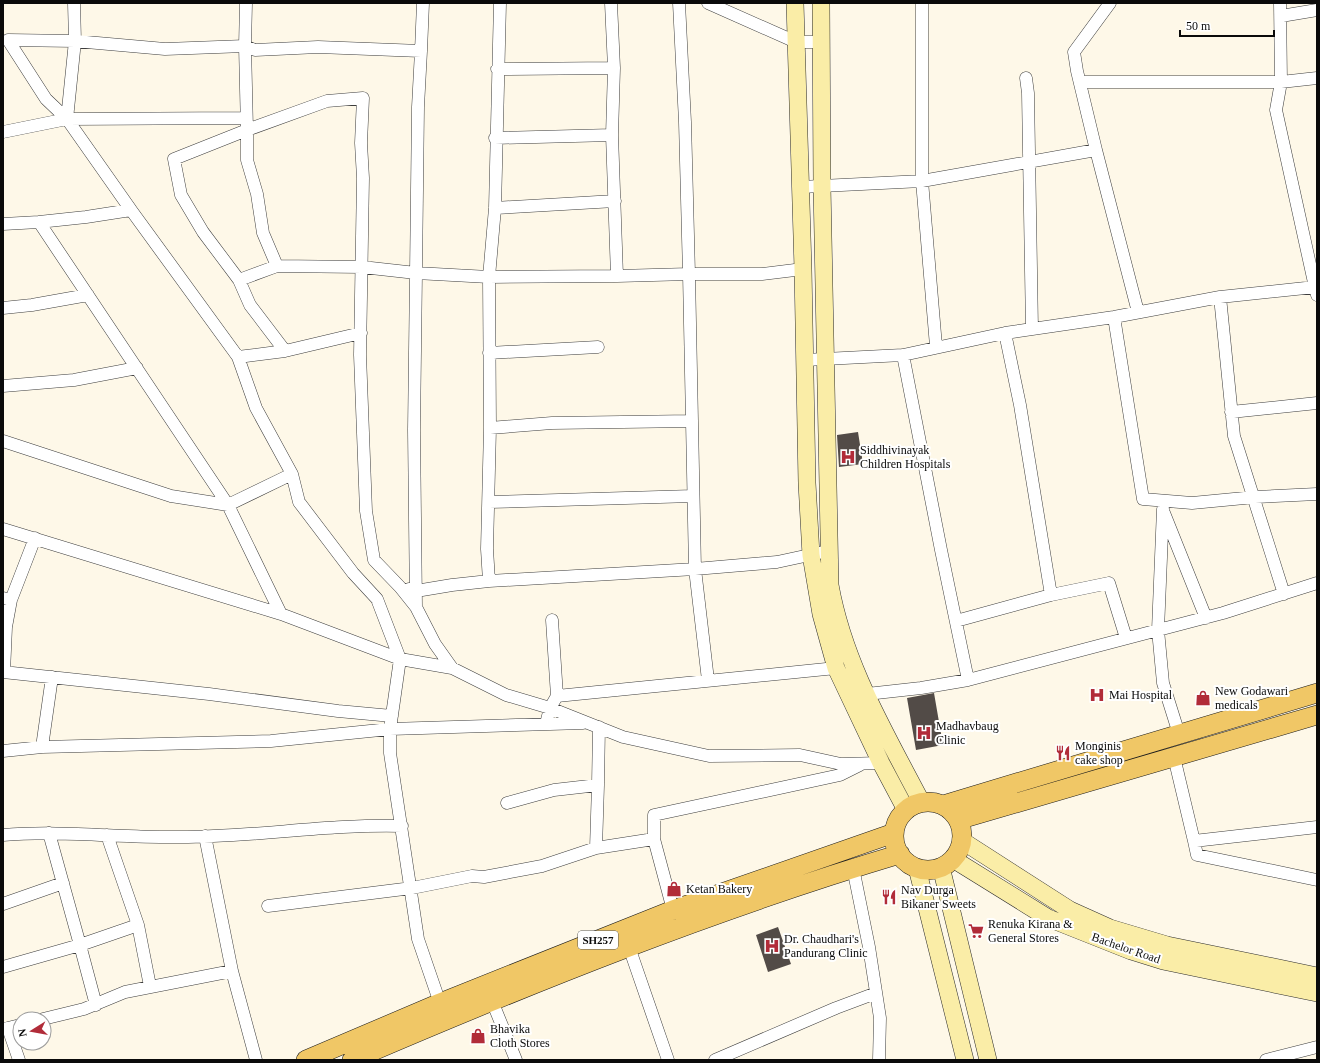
<svg xmlns="http://www.w3.org/2000/svg" width="1320" height="1063" font-family="'Times New Roman',serif">
<rect width="100%" height="100%" fill="#fef8e8"/>
<path fill="#524b47" d="M 858,432 L 863,464 L 839,467 L 837,435 Z
M 934,693 L 943,745 L 916,750 L 907,698 Z
M 778,927 L 791,964 L 768,972 L 756,935 Z"/>
<g fill="none" stroke-linecap="round" stroke-linejoin="round">
<defs>
<path id="street" d="M 74,3 L 75,41 L 67,119 L 246,118
M 611,3 L 614,68
M 679,3 L 685,122 L 689,274 L 762,274 L 803,269
M 708,3 L 796,42 L 821,42
M 922,3 L 922,181 L 936,346
M 1281,16 L 1317,10
M 421,51 L 423,3
M 497,69 L 614,68 L 612,135 L 617,276 L 689,274 L 695,569 L 708,680
M 1026,78 L 1028,93 L 1032,329
M 1317,78 L 1281,82 L 1276,110 L 1315,287 L 1317,287
M 1080,82 L 1281,82 L 1280,3
M 3,132 L 67,119
M 495,138 L 612,135
M 1096,150 L 1077,71 L 1074,52 L 1110,3
M 801,187 L 922,181 L 1096,150 L 1138,312
M 495,208 L 615,201
M 131,210 L 67,119 L 46,99 L 8,40 L 75,41 L 165,49 L 245,46 L 246,3
M 3,224 L 39,222 L 228,505 L 281,614 L 400,659
M 277,266 L 239,280 L 203,232 L 181,195 L 174,159 L 247,130 L 245,46 L 255,50 L 318,47 L 421,51 L 418,107 L 416,273 L 362,267 L 277,266 L 263,233 L 257,194 L 247,160 L 247,130 L 327,101 L 363,98 L 361,143 L 363,178 L 360,355 L 366,511 L 374,560 L 400,587 L 416,607
M 239,280 L 250,305 L 285,351 L 361,333
M 1220,297 L 1234,436 L 1284,594
M 3,308 L 32,305 L 88,295
M 1114,317 L 1143,499 L 1192,503 L 1255,497 L 1317,494
M 1005,333 L 1020,405 L 1051,595
M 489,353 L 598,347
M 903,355 L 941,550 L 968,680
M 238,357 L 285,351
M 805,360 L 903,355 L 1005,333 L 1114,317 L 1220,297 L 1315,287 L 1317,295
M 3,386 L 74,380 L 137,368
M 1231,412 L 1317,403
M 490,428 L 552,423 L 692,421
M 3,441 L 171,496 L 228,505 L 292,474 L 256,408 L 238,357 L 131,210 L 86,217 L 39,222
M 292,474 L 299,502 L 353,573 L 377,599 L 400,659
M 489,502 L 693,496
M 1163,509 L 1158,630 L 1163,683 L 1179,734
M 1164,513 L 1206,618
M 3,529 L 281,614
M 489,581 L 487,549 L 490,428 L 489,277 L 495,208 L 500,3
M 409,589 L 416,591 L 452,585 L 489,581 L 695,569 L 777,562 L 828,551
M 3,598 L 11,600 L 35,538
M 552,620 L 557,696
M 956,621 L 1051,595 L 1109,583 L 1126,638
M 836,668 L 557,696 L 550,708 L 623,737 L 709,756 L 800,755 L 841,764 L 881,763
M 3,672 L 209,694 L 338,711 L 392,716
M 4,672 L 6,627 L 11,600
M 858,695 L 921,688 L 968,680 L 1223,613 L 1317,583
M 546,724 L 550,708 L 506,695 L 452,668 L 435,644 L 416,607 L 414,430 L 416,273 L 489,277 L 617,276
M 42,747 L 52,677
M 3,751 L 42,747 L 271,741 L 390,729 L 400,659 L 452,668
M 1174,757 L 1194,841
M 507,803 L 554,790 L 598,785 L 599,727
M 1317,827 L 1194,841 L 1197,855 L 1317,880
M 3,835 C 62,830 122,838 181,837 C 255,837 328,824 402,826
M 205,836 L 232,971 L 256,1060
M 596,848 L 598,785
M 853,868 L 869,947 L 880,1018 L 879,1060
M 3,904 L 63,883
M 268,906 L 412,888 L 472,876 L 484,877 L 542,866 L 596,848 L 654,839
M 673,910 L 654,839 L 654,815 L 840,775 L 860,765
M 138,925 L 150,986
M 629,947 L 668,1060
M 3,967 L 80,945 L 49,833
M 492,1001 L 516,1060
M 96,1005 L 80,945 L 138,925 L 107,835
M 442,1009 L 418,939 L 390,753 L 390,729 L 583,723
M 43,1019 L 84,1009 L 125,992 L 232,971
M 8,1028 L 20,1025
M 3,1029 L 8,1028 L 19,1060
M 715,1060 L 836,1008 L 876,993
M 1266,1060 L 1317,1047"/>
<path id="secondary" d="M 795,3 L 803,269 L 807,483 L 811,555 L 821,614 L 836,668 L 881,763 L 906,810
M 821,3 L 822,186 L 830,585 C 844,664 885,732 922,803
M 961,840 L 1070,910 L 1110,928 L 1167,945 L 1317,976
M 953,859 L 1048,918 L 1131,951 L 1163,961 L 1317,993
M 941,867 L 988,1060
M 917,868 L 965,1060"/>
<path id="primary" d="M894 836a34 34 0 1 1 68 0a34 34 0 1 1-68 0Z
M 943,805 L 1317,693
M 958,820 L 1317,715
M 306,1060 L 440,1003 L 673,910 L 894,833
M 352,1060 C 531,983 713,910 900,854"/>
</defs>
<use href="#street" stroke="#3d3d3d" stroke-width="13"/>
<use href="#secondary" stroke="#2c2c2c" stroke-width="18"/>
<use href="#primary" stroke="#1b1b1b" stroke-width="20"/>
<use href="#street" stroke="#fff" stroke-width="12"/>
<use href="#secondary" stroke="#faeda7" stroke-width="17"/>
<use href="#primary" stroke="#f0c766" stroke-width="19"/>
</g>
<defs>
<symbol id="hospital-bare" viewBox="-9 -9 18 18"><path d="M-5-5h3v3.5h4V-5h3V5h-3V1.5h-4V5h-3Z" fill="#b12c39" stroke="#fff" stroke-width="2.5" paint-order="stroke"/></symbol>
<symbol id="shop-bare" viewBox="-9 -9 18 18"><path d="M-5-2.5h2.3a2.7 3.5 0 0 1 5.4 0H5L5.5 6h-11ZM-1.5-2.5h3a1.5 2.3 0 0 0-3 0Z" fill="#b12c39" stroke="#fff" stroke-width="2.5" paint-order="stroke"/></symbol>
<symbol id="restaurant-bare" viewBox="-9 -9 18 18"><path d="M-5-6h1v4h1v-4h1v4h1v-4h1v5L-1.5 .5V6h-2V.5L-5-1ZM5-6V6H3V1.5H1.5Q1.5-4 5-6Z" fill="#b12c39" stroke="#fff" stroke-width="2.5" paint-order="stroke"/></symbol>
<symbol id="supermarket-bare" viewBox="-9 -9 18 18"><path d="M-6-5.5h2.5l.6 2H6L4.5 2H-2.5L-4.4-4H-6ZM-1.5 3.2a1.3 1.3 0 1 0 .1 0ZM3 3.2a1.3 1.3 0 1 0 .1 0Z" fill="#b12c39" stroke="#fff" stroke-width="2.5" paint-order="stroke"/></symbol>
</defs>
<g fill-rule="evenodd">
<use href="#hospital-bare" x="837" y="446" width="22" height="22"/>
<use href="#hospital-bare" x="1086" y="684" width="22" height="22"/>
<use href="#shop-bare" x="1192" y="687" width="22" height="22"/>
<use href="#hospital-bare" x="913" y="722" width="22" height="22"/>
<use href="#restaurant-bare" x="1052" y="742" width="22" height="22"/>
<use href="#shop-bare" x="663" y="878" width="22" height="22"/>
<use href="#restaurant-bare" x="878" y="886" width="22" height="22"/>
<use href="#supermarket-bare" x="965" y="920" width="22" height="22"/>
<use href="#hospital-bare" x="761" y="935" width="22" height="22"/>
<use href="#shop-bare" x="467" y="1025" width="22" height="22"/>
</g>
<g text-anchor="middle" dominant-baseline="central" stroke-width="4" stroke-linejoin="round" paint-order="stroke">
<rect fill="#fff" stroke="#545454" stroke-width="1" x="578" y="931" width="40" height="18" rx="3"/>
<g font-size="11" font-weight="bold" fill="#0a0a0a">
<text x="598" y="940">SH257</text>
</g>
<g font-size="12" fill="#0a0a0a" stroke="#fff" text-anchor="start">
<text x="860" y="450">Siddhivinayak<tspan x="860" dy="14">Children Hospitals</tspan></text>
<text x="1215" y="691">New Godawari<tspan x="1215" dy="14">medicals</tspan></text>
<text x="1109" y="695">Mai Hospital</text>
<text x="936" y="726">Madhavbaug<tspan x="936" dy="14">Clinic</tspan></text>
<text x="1075" y="746">Monginis<tspan x="1075" dy="14">cake shop</tspan></text>
<text x="686" y="889">Ketan Bakery</text>
<text x="901" y="890">Nav Durga<tspan x="901" dy="14">Bikaner Sweets</tspan></text>
<text x="988" y="924">Renuka Kirana &amp;<tspan x="988" dy="14">General Stores</tspan></text>
<text x="784" y="939">Dr. Chaudhari's<tspan x="784" dy="14">Pandurang Clinic</tspan></text>
<text x="490" y="1029">Bhavika<tspan x="490" dy="14">Cloth Stores</tspan></text>
</g>
<g font-size="12" fill="#0a0a0a" stroke="#fff">
<text transform="translate(1126 948) rotate(19)">Bachelor Road</text>
</g>
</g>
<rect width="1320" height="1063" fill="none" stroke="#0a0a0a" stroke-width="8"/>
<g transform="translate(32 1031) rotate(259)"><circle r="19" fill="#ffffff" stroke="#9d9d9d"/>
<path d="M0-3L7 15L0 10L-7 15Z" fill="#b12c39"/>
<text y="-6" font-size="11" font-weight="bold" text-anchor="middle" fill="#0a0a0a">N</text>
</g>
<path d="M1180 30v6h94v-6" fill="none" stroke="#0a0a0a" stroke-width="2"/>
<text x="1186" y="30" font-size="12" fill="#0a0a0a" stroke="#ffffff" stroke-width="3" paint-order="stroke">50 m</text>
</svg>
